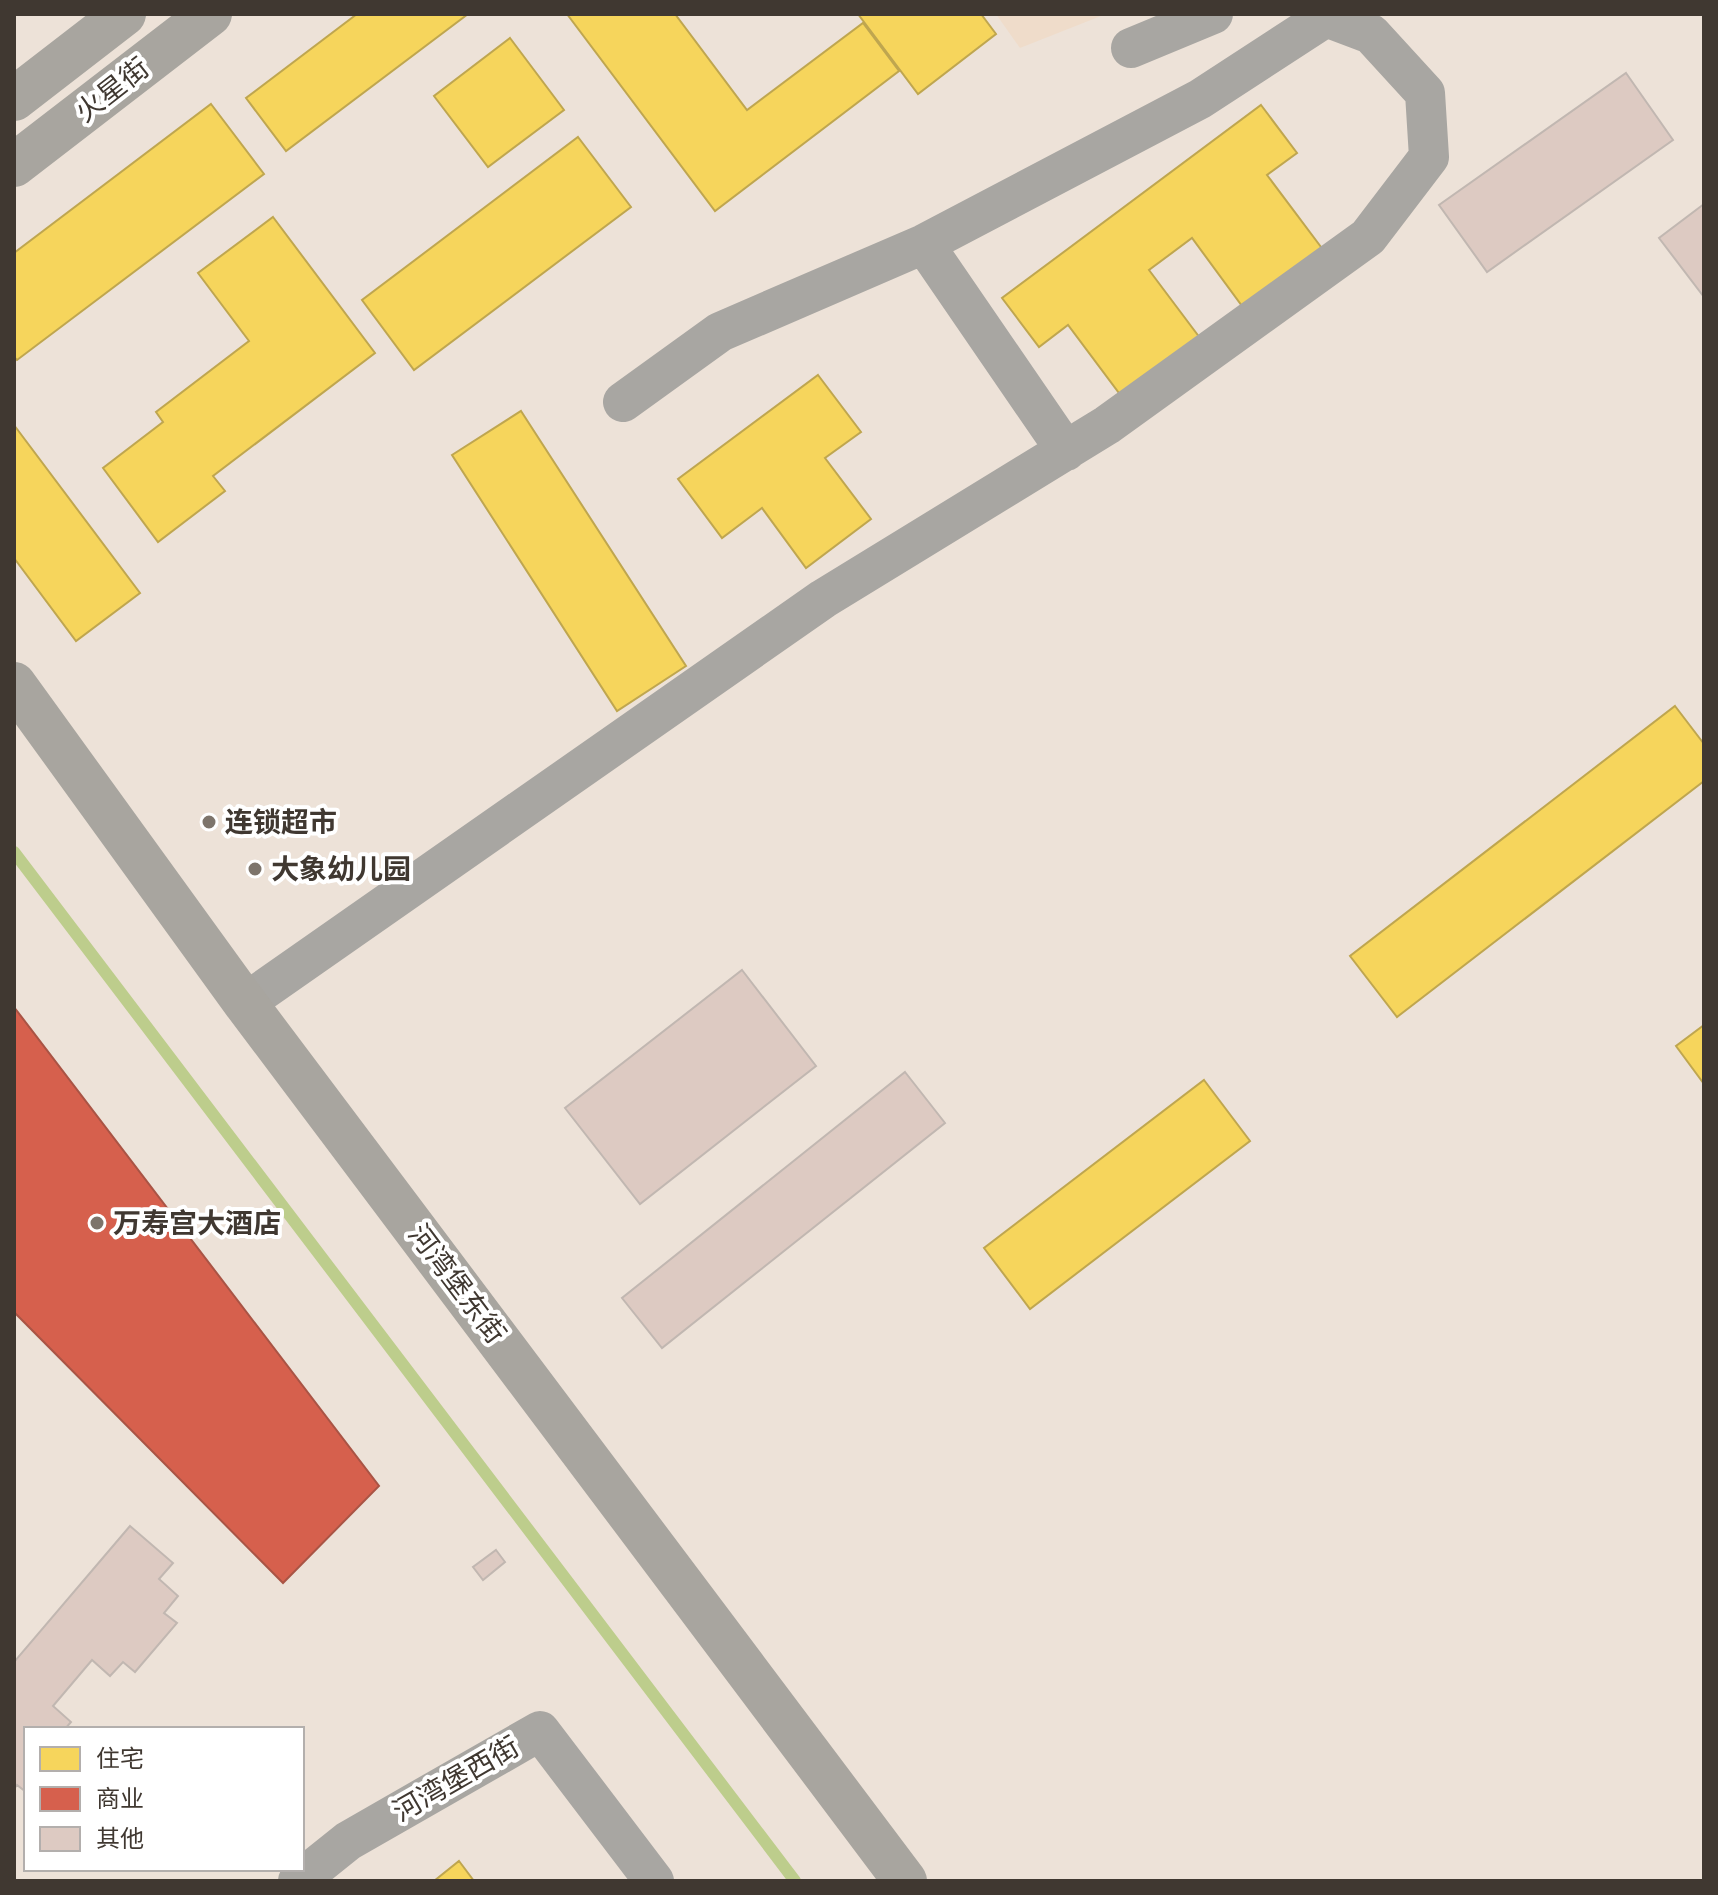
<svg xmlns="http://www.w3.org/2000/svg" width="1718" height="1895" font-family="Helvetica,'Noto Sans SC',sans-serif">
<rect width="100%" height="100%" fill="#ede2d8"/>
<path fill="#efdcca" d="M 996,14 L 1106,14 L 1020,48 Z"/>
<path fill="#f6d55c" stroke="#bfa64f" stroke-width="2" d="M 357,14 L 468,14 L 286,151 L 246,98 Z
M 567,14 L 675,14 L 747,110 L 863,23 L 899,71 L 715,211 Z
M 858,14 L 981,14 L 996,34 L 918,94 Z
M 510,38 L 564,110 L 488,167 L 434,96 Z
M 211,104 L 264,174 L 17,360 L 14,357 L 14,253 Z
M 1261,105 L 1297,153 L 1267,175 L 1324,251 L 1245,310 L 1192,238 L 1149,270 L 1203,342 L 1125,401 L 1068,325 L 1039,347 L 1002,298 Z
M 578,137 L 631,207 L 414,370 L 362,300 Z
M 273,217 L 375,353 L 213,476 L 225,491 L 158,542 L 103,468 L 163,422 L 156,412 L 249,341 L 198,273 Z
M 818,375 L 861,432 L 825,458 L 871,519 L 806,568 L 762,508 L 722,538 L 678,479 Z
M 521,411 L 686,666 L 617,711 L 452,455 Z
M 14,425 L 140,593 L 76,641 L 14,558 Z
M 1675,706 L 1704,744 L 1704,781 L 1397,1017 L 1350,956 Z
M 1704,1025 L 1704,1084 L 1676,1046 Z
M 1204,1080 L 1250,1141 L 1030,1309 L 984,1248 Z
M 459,1861 L 474,1881 L 434,1881 Z"/>
<path fill="#d6604d" stroke="#a95445" stroke-width="2" d="M 14,1007 L 379,1486 L 283,1583 L 14,1312 Z"/>
<g fill="none" stroke-linecap="round" stroke-linejoin="round">
<path stroke="#bdcd8c" stroke-width="12" d="M 14,852 L 795,1881"/>
</g>
<path fill="#ddcac2" stroke="#c1b7b1" stroke-width="2" d="M 1626,73 L 1673,140 L 1487,272 L 1439,205 Z
M 1704,204 L 1704,297 L 1659,238 Z
M 742,970 L 816,1066 L 640,1204 L 565,1108 Z
M 905,1072 L 945,1123 L 662,1348 L 622,1298 Z
M 130,1526 L 173,1563 L 159,1579 L 178,1596 L 164,1613 L 177,1623 L 135,1672 L 123,1662 L 110,1676 L 92,1660 L 53,1706 L 71,1722 L 65,1729 L 26,1729 L 26,1792 L 17,1785 L 14,1789 L 14,1662 Z
M 496,1550 L 505,1562 L 483,1580 L 473,1567 Z"/>
<g fill="none" stroke-linecap="round" stroke-linejoin="round">
<path stroke="#a8a6a2" stroke-width="40" d="M 1131,48 L 1213,14
M 924,244 L 1066,451
M 245,1003 L 823,599 L 1107,425 L 1368,237 L 1429,157 L 1425,93 L 1371,34 L 1326,17 L 1200,99 L 924,244 L 720,332 L 623,402
M 298,1881 L 348,1841 L 540,1731 L 654,1881"/>
<path stroke="#a8a59f" stroke-width="44" d="M 14,99 L 124,14
M 14,165 L 210,14
M 14,684 L 245,1003 L 905,1881"/>
</g>
<g fill="#7d746b" stroke="#fff" stroke-width="3">
<circle cx="209" cy="822" r="8"/>
<circle cx="255" cy="869" r="8"/>
<circle cx="97" cy="1223" r="8"/>
</g>
<g text-anchor="middle" dominant-baseline="central" stroke-width="8" stroke-linejoin="round" paint-order="stroke">
<g font-size="28" fill="#403831" stroke="#fff">
<text transform="translate(112 90) rotate(-38)">火星街</text>
<text transform="translate(457 1284) rotate(53)">河湾堡东街</text>
<text transform="translate(456 1779) rotate(-30)">河湾堡西街</text>
</g>
<g font-size="28" font-weight="bold" fill="#403831" stroke="#fff" text-anchor="start">
<text x="225" y="822">连锁超市</text>
<text x="271" y="869">大象幼儿园</text>
<text x="113" y="1223">万寿宫大酒店</text>
</g>
</g>
<rect width="1718" height="1895" fill="none" stroke="#403831" stroke-width="32"/>
<rect x="24" y="1727" width="280" height="144" fill="#ffffff" stroke="#b3afad" stroke-width="2"/>
<rect x="40" y="1747" width="40" height="24" fill="#f6d55c" stroke="#b3afad" stroke-width="2"/>
<text x="96" y="1767" font-size="24" fill="#403831">住宅</text>
<rect x="40" y="1787" width="40" height="24" fill="#d6604d" stroke="#b3afad" stroke-width="2"/>
<text x="96" y="1807" font-size="24" fill="#403831">商业</text>
<rect x="40" y="1827" width="40" height="24" fill="#ddcac2" stroke="#b3afad" stroke-width="2"/>
<text x="96" y="1847" font-size="24" fill="#403831">其他</text>
</svg>
